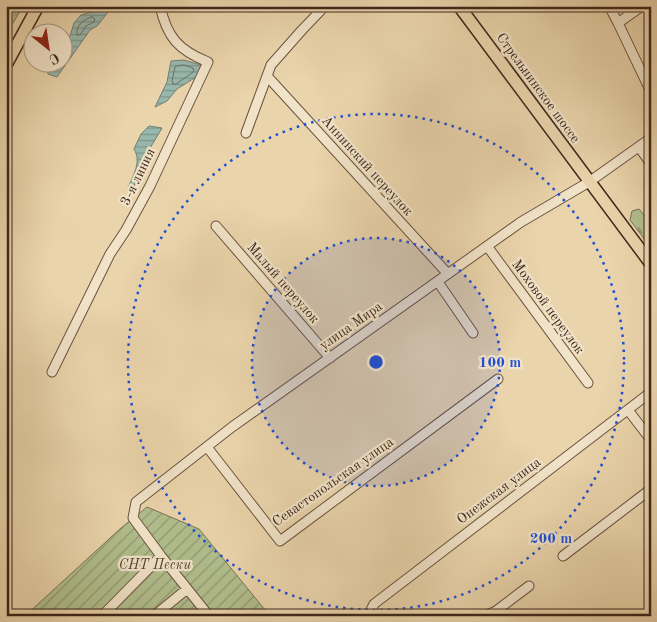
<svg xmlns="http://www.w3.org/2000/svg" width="657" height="622" font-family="'Old Standard TT',serif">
<defs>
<pattern id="forest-firs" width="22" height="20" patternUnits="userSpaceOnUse" patternTransform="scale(1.25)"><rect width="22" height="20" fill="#b1be8d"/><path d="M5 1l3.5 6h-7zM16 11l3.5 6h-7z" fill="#919a73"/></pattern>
<pattern id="wetland-marsh" width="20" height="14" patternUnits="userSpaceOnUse" patternTransform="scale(1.25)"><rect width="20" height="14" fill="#b1be8d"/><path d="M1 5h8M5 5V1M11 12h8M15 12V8" fill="none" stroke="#919a73"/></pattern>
<pattern id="garden-furrows" width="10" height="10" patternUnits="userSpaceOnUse" patternTransform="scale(1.25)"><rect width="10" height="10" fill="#b1be8d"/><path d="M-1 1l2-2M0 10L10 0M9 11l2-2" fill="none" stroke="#919a73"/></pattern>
<pattern id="water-rules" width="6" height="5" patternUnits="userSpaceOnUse" patternTransform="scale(1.25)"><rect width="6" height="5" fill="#98b8ad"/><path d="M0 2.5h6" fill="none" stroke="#7d968c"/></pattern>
</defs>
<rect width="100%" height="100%" fill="#ead4ab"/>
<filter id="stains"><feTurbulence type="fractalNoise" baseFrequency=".004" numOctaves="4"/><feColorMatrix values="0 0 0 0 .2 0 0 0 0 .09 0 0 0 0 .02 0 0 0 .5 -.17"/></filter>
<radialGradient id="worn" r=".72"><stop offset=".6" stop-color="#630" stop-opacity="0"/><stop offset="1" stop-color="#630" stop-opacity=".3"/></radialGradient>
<path fill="url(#forest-firs)" stroke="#787255" d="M 639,209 L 651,223 L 651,248 L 630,220 L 632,211 Z"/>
<path fill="url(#wetland-marsh)" stroke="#787255" d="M 6,6 L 23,6 L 6,35 Z"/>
<path fill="url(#garden-furrows)" stroke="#787255" d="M 147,507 L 199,529 L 270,616 L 25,616 L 121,528 Z"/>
<path fill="url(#water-rules)" stroke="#747e73" d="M 96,6 L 113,6 L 97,26 L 90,30 L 57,77 L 48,74 L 46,64 L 48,63 L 62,62 L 63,46 L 69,39 L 74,23 L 81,15 L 91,12 Z
M 184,60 L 201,65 L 196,77 L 177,89 L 167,101 L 155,107 L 167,82 L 171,61 Z
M 149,126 L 162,128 L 146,155 L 132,192 L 128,188 C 133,175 142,162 134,149 L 141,134 Z"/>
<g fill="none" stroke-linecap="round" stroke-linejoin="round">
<path stroke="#6c7065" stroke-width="1" d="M 92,17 L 95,19 L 94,22 L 86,26 L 80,35 L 77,35 C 76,25 83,20 92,17 Z
M 184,65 L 193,68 L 194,70 L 192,73 L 176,84 L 173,84 L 172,81 L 175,67 L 177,66 Z"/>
<defs>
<path id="minor" d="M 609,6 L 618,23 L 651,92
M 618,23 L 642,6
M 267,76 L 448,274
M 246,133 L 271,65 L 302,30 L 325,6
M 639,147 L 651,164
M 216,226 L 330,358
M 487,246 L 588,383
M 438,282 L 473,333
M 52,372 L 110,254 L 126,230 L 150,186 L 208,62 C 178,50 167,37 160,6
M 628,410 L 651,440
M 207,447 L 280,541 L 498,379
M 563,556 L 651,489
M 102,616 L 161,556
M 154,616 L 187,589
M 209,616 L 161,556 L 133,518 L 136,502 L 232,427 L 521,222 L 589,182 L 651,138
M 368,616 L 374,604 L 651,392
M 485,616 L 496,611 L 529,586"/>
<path id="major" d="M 459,6 L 651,264
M 6,65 L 38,6"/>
</defs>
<use href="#minor" stroke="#6a5240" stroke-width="11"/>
<use href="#major" stroke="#3f271d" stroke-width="14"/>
<use href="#minor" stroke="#f1e3c8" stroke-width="9"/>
<use href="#major" stroke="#ead4ab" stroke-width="11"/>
</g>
<circle cx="376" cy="362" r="124" fill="#1d4ed8" fill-opacity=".12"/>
<g fill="none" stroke="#1d4ed8" stroke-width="2.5" stroke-dasharray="2.5 5">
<circle cx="376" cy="362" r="124"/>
<circle cx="376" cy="362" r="248"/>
</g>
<g text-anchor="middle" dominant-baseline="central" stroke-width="4.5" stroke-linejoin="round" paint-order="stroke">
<g font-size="14" fill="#3f271d" stroke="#f1e3c8">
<text transform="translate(538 88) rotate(54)">Стрельнинское шоссе</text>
<text transform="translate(367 166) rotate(48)">Аннинский переулок</text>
<text transform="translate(138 177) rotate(-64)">3-я линия</text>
<text transform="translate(283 283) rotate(49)">Малый переулок</text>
<text transform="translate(548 307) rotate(54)">Моховой переулок</text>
<text transform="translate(351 326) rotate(-35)">улица Мира</text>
<text transform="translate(333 482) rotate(-35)">Севастопольская улица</text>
<text transform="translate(499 491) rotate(-37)">Онежская улица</text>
</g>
<g font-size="14" font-style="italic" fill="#564533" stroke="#f1e3c8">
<text x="155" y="565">СНТ Пески</text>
</g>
</g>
<circle cx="376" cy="362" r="8" fill="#1d4ed8" stroke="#f1e3c8" stroke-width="2.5"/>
<g font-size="15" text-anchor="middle" font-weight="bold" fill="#1d4ed8" stroke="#f1e3c8" stroke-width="4.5" stroke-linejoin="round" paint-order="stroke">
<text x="500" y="367">100 m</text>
<text x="551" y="543">200 m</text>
</g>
<rect width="657" height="622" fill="none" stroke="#ead4ab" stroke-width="25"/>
<rect x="8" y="8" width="642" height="607" fill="none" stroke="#3f271d" stroke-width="2.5"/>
<rect x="12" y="12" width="632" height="597" fill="none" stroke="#3f271d"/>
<g transform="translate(48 48) rotate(150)"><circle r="24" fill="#f1e3c8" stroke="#aa9884"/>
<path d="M0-4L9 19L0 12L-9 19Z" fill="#8f2418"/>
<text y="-8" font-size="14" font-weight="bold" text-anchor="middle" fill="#3f271d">С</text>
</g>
<rect width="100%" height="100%" filter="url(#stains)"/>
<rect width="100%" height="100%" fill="url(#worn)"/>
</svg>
